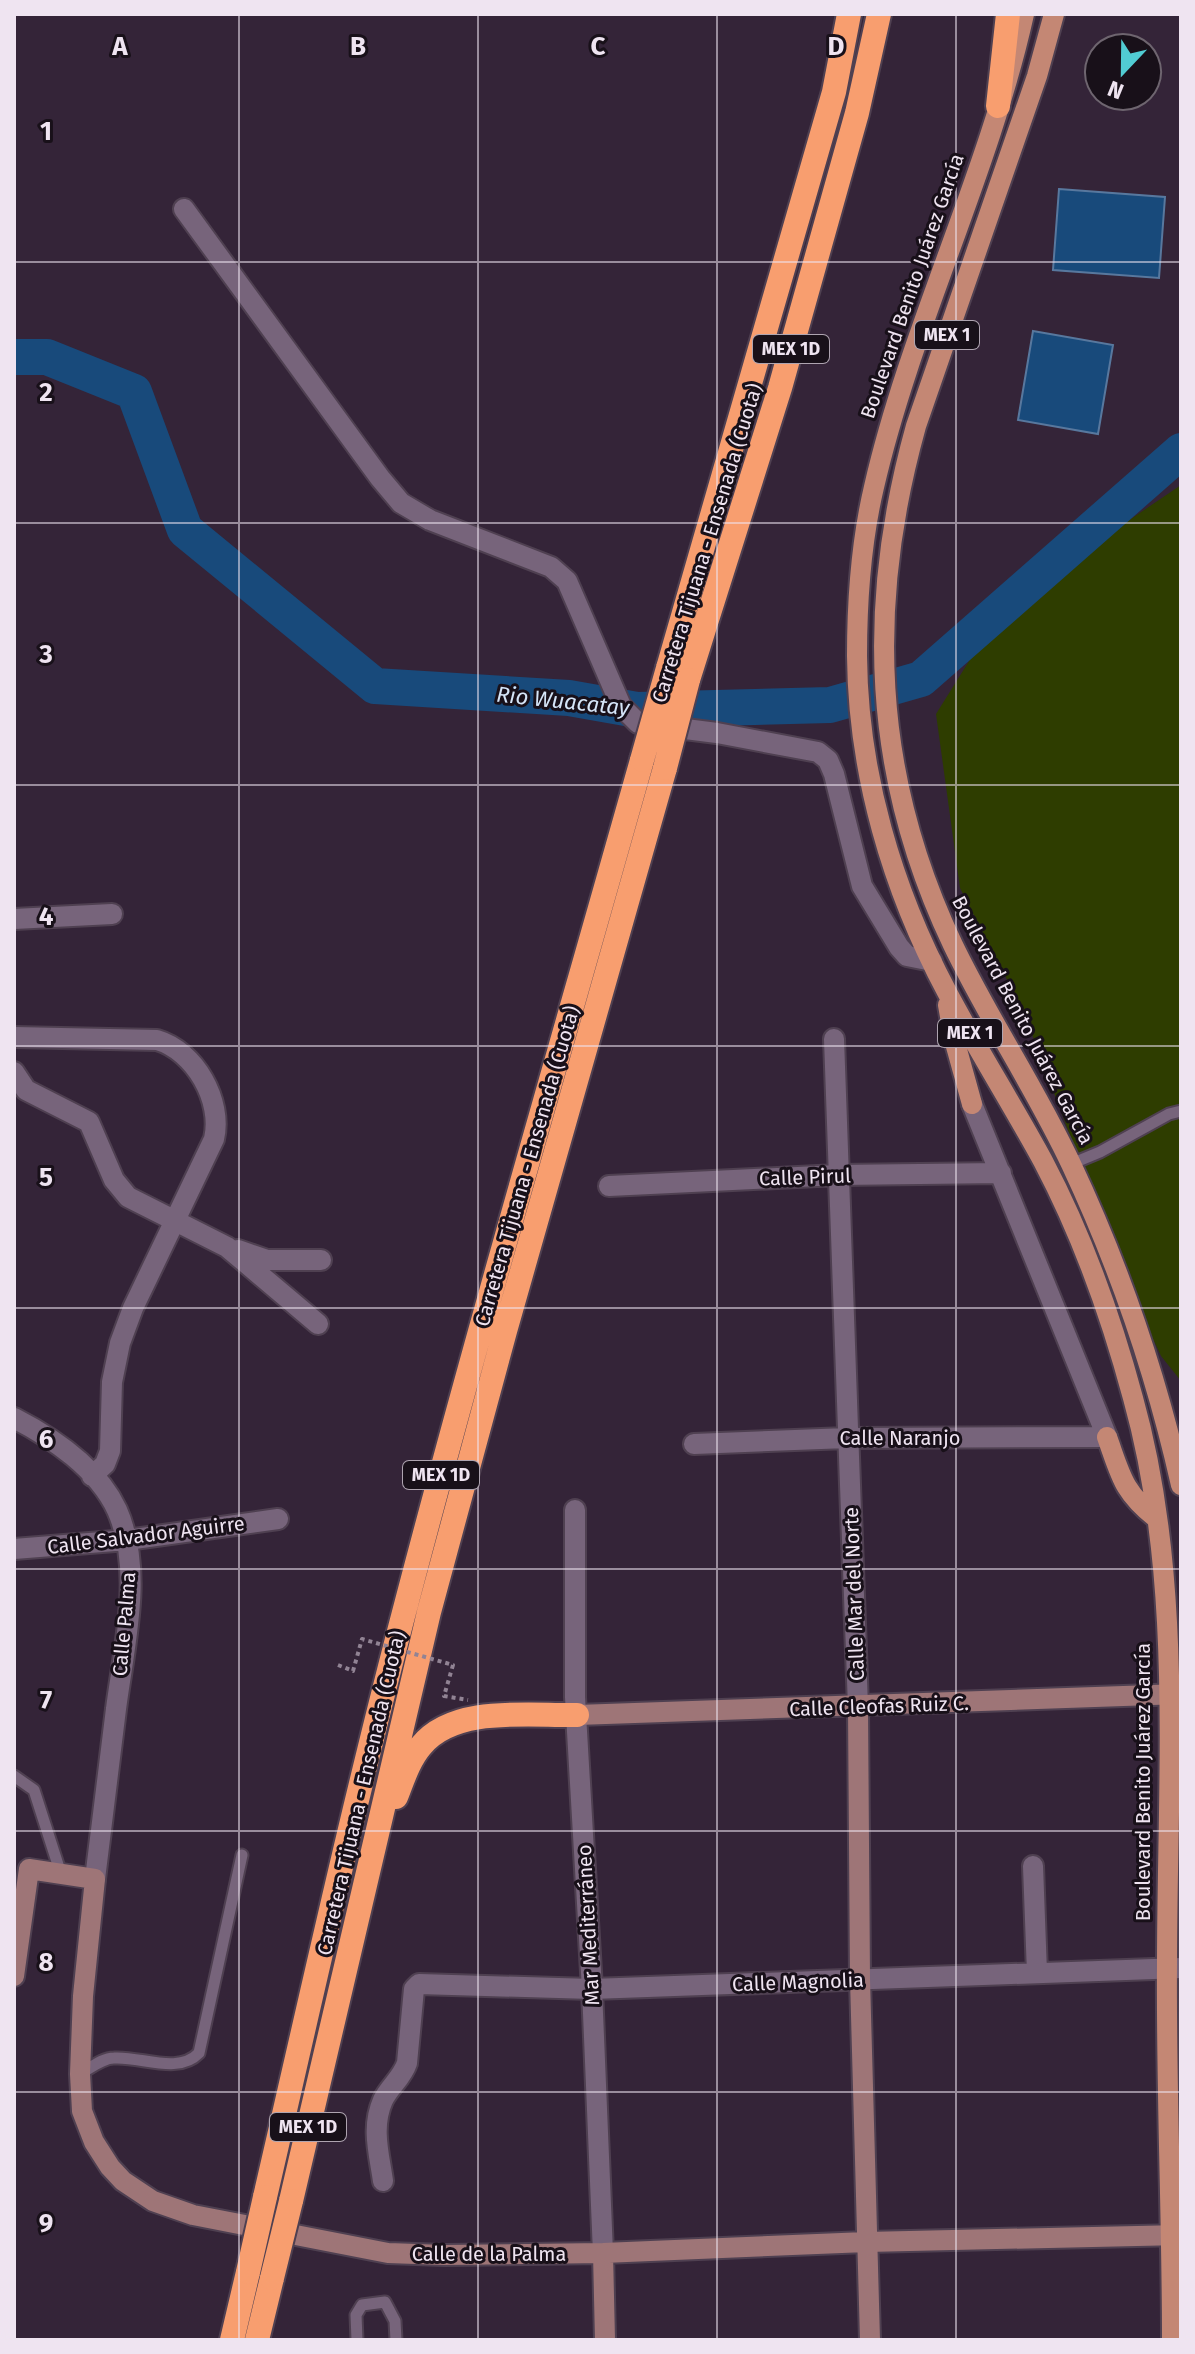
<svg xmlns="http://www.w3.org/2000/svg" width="1195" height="2354" font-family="'Fira Sans',sans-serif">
<rect width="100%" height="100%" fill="#342438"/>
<path fill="#2e3d00" d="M 1181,485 L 1181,1381 L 1161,1356 L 1121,1271 L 1024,1013 L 960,888 L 936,714 L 1004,605 Z"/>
<path fill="#184a7b" stroke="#58789e" stroke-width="2" d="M 1059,189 L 1165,197 L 1159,278 L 1053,270 Z
M 1033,331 L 1113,345 L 1098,434 L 1018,420 Z"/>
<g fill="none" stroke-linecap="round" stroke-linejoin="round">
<path stroke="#184a7b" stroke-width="36" d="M 14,357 L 47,357 L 134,392 L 185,530 L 375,686 L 569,698 L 637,710 L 830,705 L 921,679 L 1181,451"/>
<defs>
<path id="lane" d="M 1071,1164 L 1100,1152 L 1169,1114 L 1181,1111
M 14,1776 L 34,1790 L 61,1874
M 80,2074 C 91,2068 102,2058 114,2058 C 141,2056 178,2075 199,2053 L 242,1855
M 357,2340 L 356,2315 L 362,2305 L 385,2302 L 395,2321 L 396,2340"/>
<path id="street" d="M 184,209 L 380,478 L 401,503 L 430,520 L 551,567 L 567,581 L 621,706 L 638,723 L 717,733 L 818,752 L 828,760 L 834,774 L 862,886 L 899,947 L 907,956 L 932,961
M 14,919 L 112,914
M 14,1037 L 157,1040 C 195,1051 223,1101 214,1139 L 133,1308 L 120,1343 L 112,1382 L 110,1451 L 105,1464 L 92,1476
M 834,1039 L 858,1707
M 14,1072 L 26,1090 L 89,1122 L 114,1180 L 128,1197 L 227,1247 L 318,1324
M 609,1186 L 838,1175 L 1001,1173
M 238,1250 L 267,1260 L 321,1260
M 14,1418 C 53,1438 98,1469 117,1510 C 144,1571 124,1646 116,1709 C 109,1766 102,1823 95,1879
M 694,1444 L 847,1438 L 1107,1437 L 972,1104
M 575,1510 L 575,1697 L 592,1989 L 603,2253
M 14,1549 L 127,1540 L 278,1519
M 1033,1866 L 1037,1973
M 383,2181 C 379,2153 371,2127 383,2100 C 390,2086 402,2078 407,2063 L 414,1989 L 419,1984 L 592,1989 L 1181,1968"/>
<path id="secondary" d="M 858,1707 L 860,1979 L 870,2340
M 577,1715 L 1181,1694
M 14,1976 L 29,1869 L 95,1879 L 83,1996 L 80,2074 L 82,2111 L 94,2142 L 110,2167 L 123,2181 L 153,2201 L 193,2215 L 388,2253 L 444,2255 L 603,2253 L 866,2242 L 1181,2235
M 603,2253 L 605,2340"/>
<path id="primary" d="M 1024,14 C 988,176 911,326 874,487 C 861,542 857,599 857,656 C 858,773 892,889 947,992 C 977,1049 1012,1104 1043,1161 C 1082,1235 1111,1316 1133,1398 C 1184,1580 1167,1778 1167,1964 C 1166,2090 1172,2215 1172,2340
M 1054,14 L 1037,76 L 916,426 C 866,605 872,775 953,945 C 989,1020 1036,1089 1071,1164 C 1119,1266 1156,1374 1181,1485
M 948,1005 L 954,1039 L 972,1104
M 1107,1437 C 1121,1476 1123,1492 1156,1518"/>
<path id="highway" d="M 998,106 L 1008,14
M 668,668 L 834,92 L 849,14
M 688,680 L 780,388 L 857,113 L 879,14
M 396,1797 C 403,1779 409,1760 421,1746 C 454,1705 529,1716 577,1715
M 265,2197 C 311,1998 355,1798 407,1601 C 481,1319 563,1040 642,760
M 291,2201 L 429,1612 L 505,1331 L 665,768
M 232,2340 L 248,2272
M 257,2340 L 272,2278"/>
</defs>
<use href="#lane" stroke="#4f4051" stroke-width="15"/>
<use href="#street" stroke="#4f4051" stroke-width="24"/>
<use href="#secondary" stroke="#4f4051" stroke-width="24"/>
<use href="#primary" stroke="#4f4051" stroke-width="24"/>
<use href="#highway" stroke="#4f4051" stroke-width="28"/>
<use href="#lane" stroke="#77647b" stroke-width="11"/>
<use href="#street" stroke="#77647b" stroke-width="20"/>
<use href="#secondary" stroke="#9e7577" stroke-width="20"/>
<use href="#primary" stroke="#c48774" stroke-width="20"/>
<use href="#highway" stroke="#f89e6f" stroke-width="24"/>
<defs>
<path id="highway-bridge" d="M 642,760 L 668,668
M 665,768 L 688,680
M 248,2272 L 265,2197
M 272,2278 L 291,2201"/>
</defs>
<use href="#highway-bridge" stroke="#4f4051" stroke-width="28" stroke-linecap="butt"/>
<path stroke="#918394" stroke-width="4" stroke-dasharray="4 4" stroke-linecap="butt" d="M 338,1665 L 353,1671 L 362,1639 L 453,1665 L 444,1696 L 468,1700"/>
<use href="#highway-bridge" stroke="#f89e6f" stroke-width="24"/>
</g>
<path fill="none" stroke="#efe4f1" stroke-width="2" stroke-opacity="0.55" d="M 239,14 L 239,2340M 478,14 L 478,2340M 717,14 L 717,2340M 956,14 L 956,2340M 14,262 L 1181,262M 14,523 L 1181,523M 14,785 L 1181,785M 14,1046 L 1181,1046M 14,1308 L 1181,1308M 14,1569 L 1181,1569M 14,1831 L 1181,1831M 14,2092 L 1181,2092"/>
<g text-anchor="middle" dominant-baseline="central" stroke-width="6" stroke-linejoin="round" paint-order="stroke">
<g fill="#181019" stroke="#aea4b0" stroke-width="2">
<rect x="915" y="321" width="64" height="28" rx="6"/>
<rect x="753" y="335" width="76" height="28" rx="6"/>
<rect x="938" y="1019" width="64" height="28" rx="6"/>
<rect x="403" y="1461" width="76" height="28" rx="6"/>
<rect x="270" y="2113" width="76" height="28" rx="6"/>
</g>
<g font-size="18" font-weight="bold" fill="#efe4f1">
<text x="947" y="335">MEX 1</text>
<text x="791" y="349">MEX 1D</text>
<text x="970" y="1033">MEX 1</text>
<text x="441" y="1475">MEX 1D</text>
<text x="308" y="2127">MEX 1D</text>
</g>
<g font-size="20" fill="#efe4f1" stroke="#181019">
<text transform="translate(912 286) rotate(-71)">Boulevard Benito Juárez García</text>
<text transform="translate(707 543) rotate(-73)">Carretera Tijuana - Ensenada (Cuota)</text>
<text transform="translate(1023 1020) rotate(62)">Boulevard Benito Juárez García</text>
<text transform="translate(527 1166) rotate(-74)">Carretera Tijuana - Ensenada (Cuota)</text>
<text transform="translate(805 1177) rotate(-2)">Calle Pirul</text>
<text x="900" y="1438">Calle Naranjo</text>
<text transform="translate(146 1535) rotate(-7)">Calle Salvador Aguirre</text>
<text transform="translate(854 1594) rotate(-92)">Calle Mar del Norte</text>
<text transform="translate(124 1624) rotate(-85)">Calle Palma</text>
<text transform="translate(879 1706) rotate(-2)">Calle Cleofas Ruiz C.</text>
<text transform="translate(1143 1782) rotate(-90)">Boulevard Benito Juárez García</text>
<text transform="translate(361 1793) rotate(-77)">Carretera Tijuana - Ensenada (Cuota)</text>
<text transform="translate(588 1925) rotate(-93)">Mar Mediterráneo</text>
<text transform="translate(798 1982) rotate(-2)">Calle Magnolia</text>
<text x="489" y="2254">Calle de la Palma</text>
</g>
<g font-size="22" font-style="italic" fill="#d5e5f8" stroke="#181019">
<text transform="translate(563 701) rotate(6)">Rio Wuacatay</text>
</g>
</g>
<g font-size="26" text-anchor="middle" font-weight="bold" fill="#efe4f1" stroke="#181019" stroke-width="6" stroke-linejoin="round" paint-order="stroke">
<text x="120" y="55">A</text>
<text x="358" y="55">B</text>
<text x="598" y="55">C</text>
<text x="836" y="55">D</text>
<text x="46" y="140">1</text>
<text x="46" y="401">2</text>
<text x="46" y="663">3</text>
<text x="46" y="925">4</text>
<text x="46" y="1186">5</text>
<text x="46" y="1448">6</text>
<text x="46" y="1709">7</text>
<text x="46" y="1971">8</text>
<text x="46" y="2232">9</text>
</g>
<rect width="1195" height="2354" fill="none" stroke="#efe4f1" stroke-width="32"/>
<g transform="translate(1123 72) rotate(202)"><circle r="38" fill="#181019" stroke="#6e656f" stroke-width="2"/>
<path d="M0-6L14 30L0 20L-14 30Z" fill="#51ccd3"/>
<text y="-12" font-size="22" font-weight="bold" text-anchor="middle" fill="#efe4f1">N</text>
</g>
</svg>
